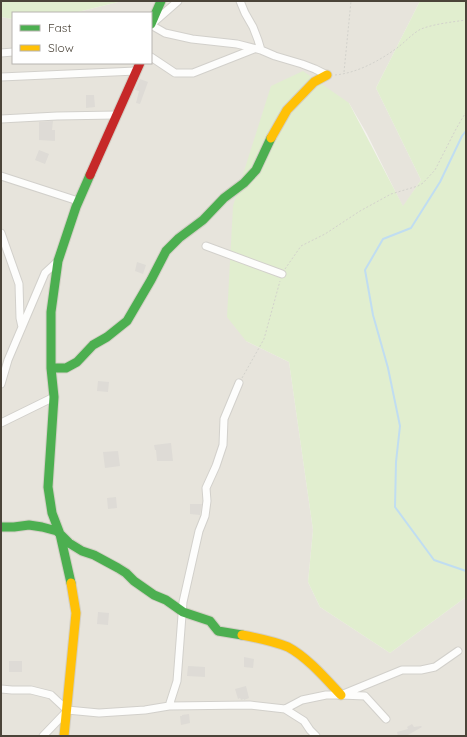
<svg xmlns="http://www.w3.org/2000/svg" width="467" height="737" font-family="Quicksand,sans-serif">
<rect width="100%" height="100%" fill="#f4f2ee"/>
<path fill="#e7e4dc" d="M 122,1 L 420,1 L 376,88 L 421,180 L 403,207 L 367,134 L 349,103 L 246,341 L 289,362 L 313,530 L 308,582 L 320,607 L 390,653 L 466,597 L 466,736 L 1,736 L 1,17 L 13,19 L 13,63 L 151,63 L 151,13 L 74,13 Z"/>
<path fill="#e1eecf" d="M 1,1 L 122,1 L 74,13 L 13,13 L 13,19 L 1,17 Z
M 420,1 L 466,1 L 466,597 L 390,653 L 320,607 L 308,582 L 313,530 L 289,362 L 246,341 L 227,317 L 233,206 L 271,86 L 303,71 L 349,103 L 403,206 L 421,180 L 376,88 Z"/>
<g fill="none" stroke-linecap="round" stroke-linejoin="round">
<path stroke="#c0ddf1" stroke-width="2" d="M 466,131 L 462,136 L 440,182 L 411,228 L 383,239 L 365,270 L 373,315 L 388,368 L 400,426 L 396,462 L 395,507 L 434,560 L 466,571"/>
</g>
<path fill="#dedbd6" d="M 140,79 L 148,82 L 140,104 L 136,103 L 139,91 L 135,90 Z
M 86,95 L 94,95 L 95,107 L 86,108 Z
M 53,121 L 52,130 L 55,130 L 55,141 L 39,140 L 39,122 Z
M 39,150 L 49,154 L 45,164 L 35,160 Z
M 137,262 L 146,265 L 143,274 L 135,271 Z
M 98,381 L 109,382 L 108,392 L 97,391 Z
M 171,443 L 173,461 L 157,461 L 156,450 L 155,450 L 154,445 Z
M 118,451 L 120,466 L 105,468 L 103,452 Z
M 116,497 L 117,508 L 108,509 L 107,498 Z
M 190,504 L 202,504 L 200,515 L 190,514 Z
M 98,612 L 109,613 L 108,625 L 97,624 Z
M 244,657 L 254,659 L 253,668 L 244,667 Z
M 9,661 L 22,661 L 22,672 L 9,672 Z
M 188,666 L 205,667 L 205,677 L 187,676 Z
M 246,686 L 249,698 L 244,700 L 244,699 L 241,700 L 240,698 L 238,699 L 235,689 Z
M 189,714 L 190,723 L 181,725 L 180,716 L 182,716 L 182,715 Z
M 412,724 L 414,727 L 421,726 L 422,727 L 406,736 L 398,736 L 397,732 L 408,729 L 407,727 Z"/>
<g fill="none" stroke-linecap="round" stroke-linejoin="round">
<defs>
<path id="street" d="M 240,1 L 245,13 L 253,27 L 258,40 L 261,50
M 154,22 L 178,1
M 151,25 L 165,33 L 192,39 L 237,44 L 261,50 L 275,56 L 302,64 L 315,69 L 327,75
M 1,53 L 13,52
M 151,57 L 175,73 L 193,73 L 254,49
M 1,77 L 136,71
M 1,119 L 57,116 L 116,115
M 1,176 L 78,201
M 1,233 L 19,284 L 20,318 L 22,327
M 206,246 L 282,274
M 1,384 L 8,360 L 45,273 L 58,261
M 1,423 L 54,397
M 1,689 L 12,690 L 31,690 L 51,695 L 67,710 L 99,713 L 145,710 L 169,706 L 250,705 L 285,709 L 302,700 L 326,695 L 341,695
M 169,706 L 177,681 L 183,602 L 199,531 L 205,516 L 207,501 L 206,488 L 216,466 L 223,445 L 224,419 L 239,383
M 285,709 L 304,721 L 310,730 L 316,736
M 386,719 L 365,696 L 341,695 L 402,670 L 421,670 L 435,667 L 458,651
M 43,736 L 67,711"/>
<path id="fast" d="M 151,24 L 161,1
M 51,368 L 66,368 L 77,362 L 93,345 L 107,337 L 127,321 L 151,280 L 166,251 L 179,238 L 203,220 L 224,198 L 244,183 L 256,170 L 271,138
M 1,527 L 14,527 L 29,525 L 42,527 L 57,531 L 69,543 L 82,551 L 94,555 L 118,568 L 126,573 L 134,581 L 154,595 L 166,600 L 183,612 L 210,621 L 218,631 L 242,635
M 71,583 L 60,534 L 52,513 L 48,487 L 54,397 L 51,368 L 51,312 L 58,261 L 76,207 L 90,175"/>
<path id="slow" d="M 271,138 L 287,110 L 314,82 L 327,75
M 242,635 C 258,638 273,641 288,647 C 307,657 326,679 341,695
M 64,736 L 76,613 L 71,583"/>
<path id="jam" d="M 90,175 L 140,63"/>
</defs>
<use href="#street" stroke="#d2d0cb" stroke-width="9"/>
<use href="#fast" stroke="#d3cfc5" stroke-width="11"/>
<use href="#slow" stroke="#d3cfc5" stroke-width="11"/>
<use href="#jam" stroke="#d3cfc5" stroke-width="11"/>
<path stroke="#d3d2cc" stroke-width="1" stroke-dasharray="2 2" stroke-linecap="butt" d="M 344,72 L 351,1
M 335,75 C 357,73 379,61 397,48 C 404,43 413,33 421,29 C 434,24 452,22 466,20
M 285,269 L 301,246 L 325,234 L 360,211 L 391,194 L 418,186 L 423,183 L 435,170 L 456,129 L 466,112
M 242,378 L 264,339 L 280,281"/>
<use href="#street" stroke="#fdfdfc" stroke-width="7"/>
<use href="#fast" stroke="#4caf50" stroke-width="9"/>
<use href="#slow" stroke="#ffc107" stroke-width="9"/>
<use href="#jam" stroke="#c62828" stroke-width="9"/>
</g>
<rect width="467" height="737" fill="none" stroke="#4b4439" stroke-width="4"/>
<rect x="12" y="12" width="140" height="52" fill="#ffffff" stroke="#b7b4b0"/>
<rect x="20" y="25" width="20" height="6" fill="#4caf50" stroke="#b7b4b0"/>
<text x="48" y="32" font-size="12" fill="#4b4439">Fast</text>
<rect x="20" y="45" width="20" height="6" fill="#ffc107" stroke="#b7b4b0"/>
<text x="48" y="52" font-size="12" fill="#4b4439">Slow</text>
</svg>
